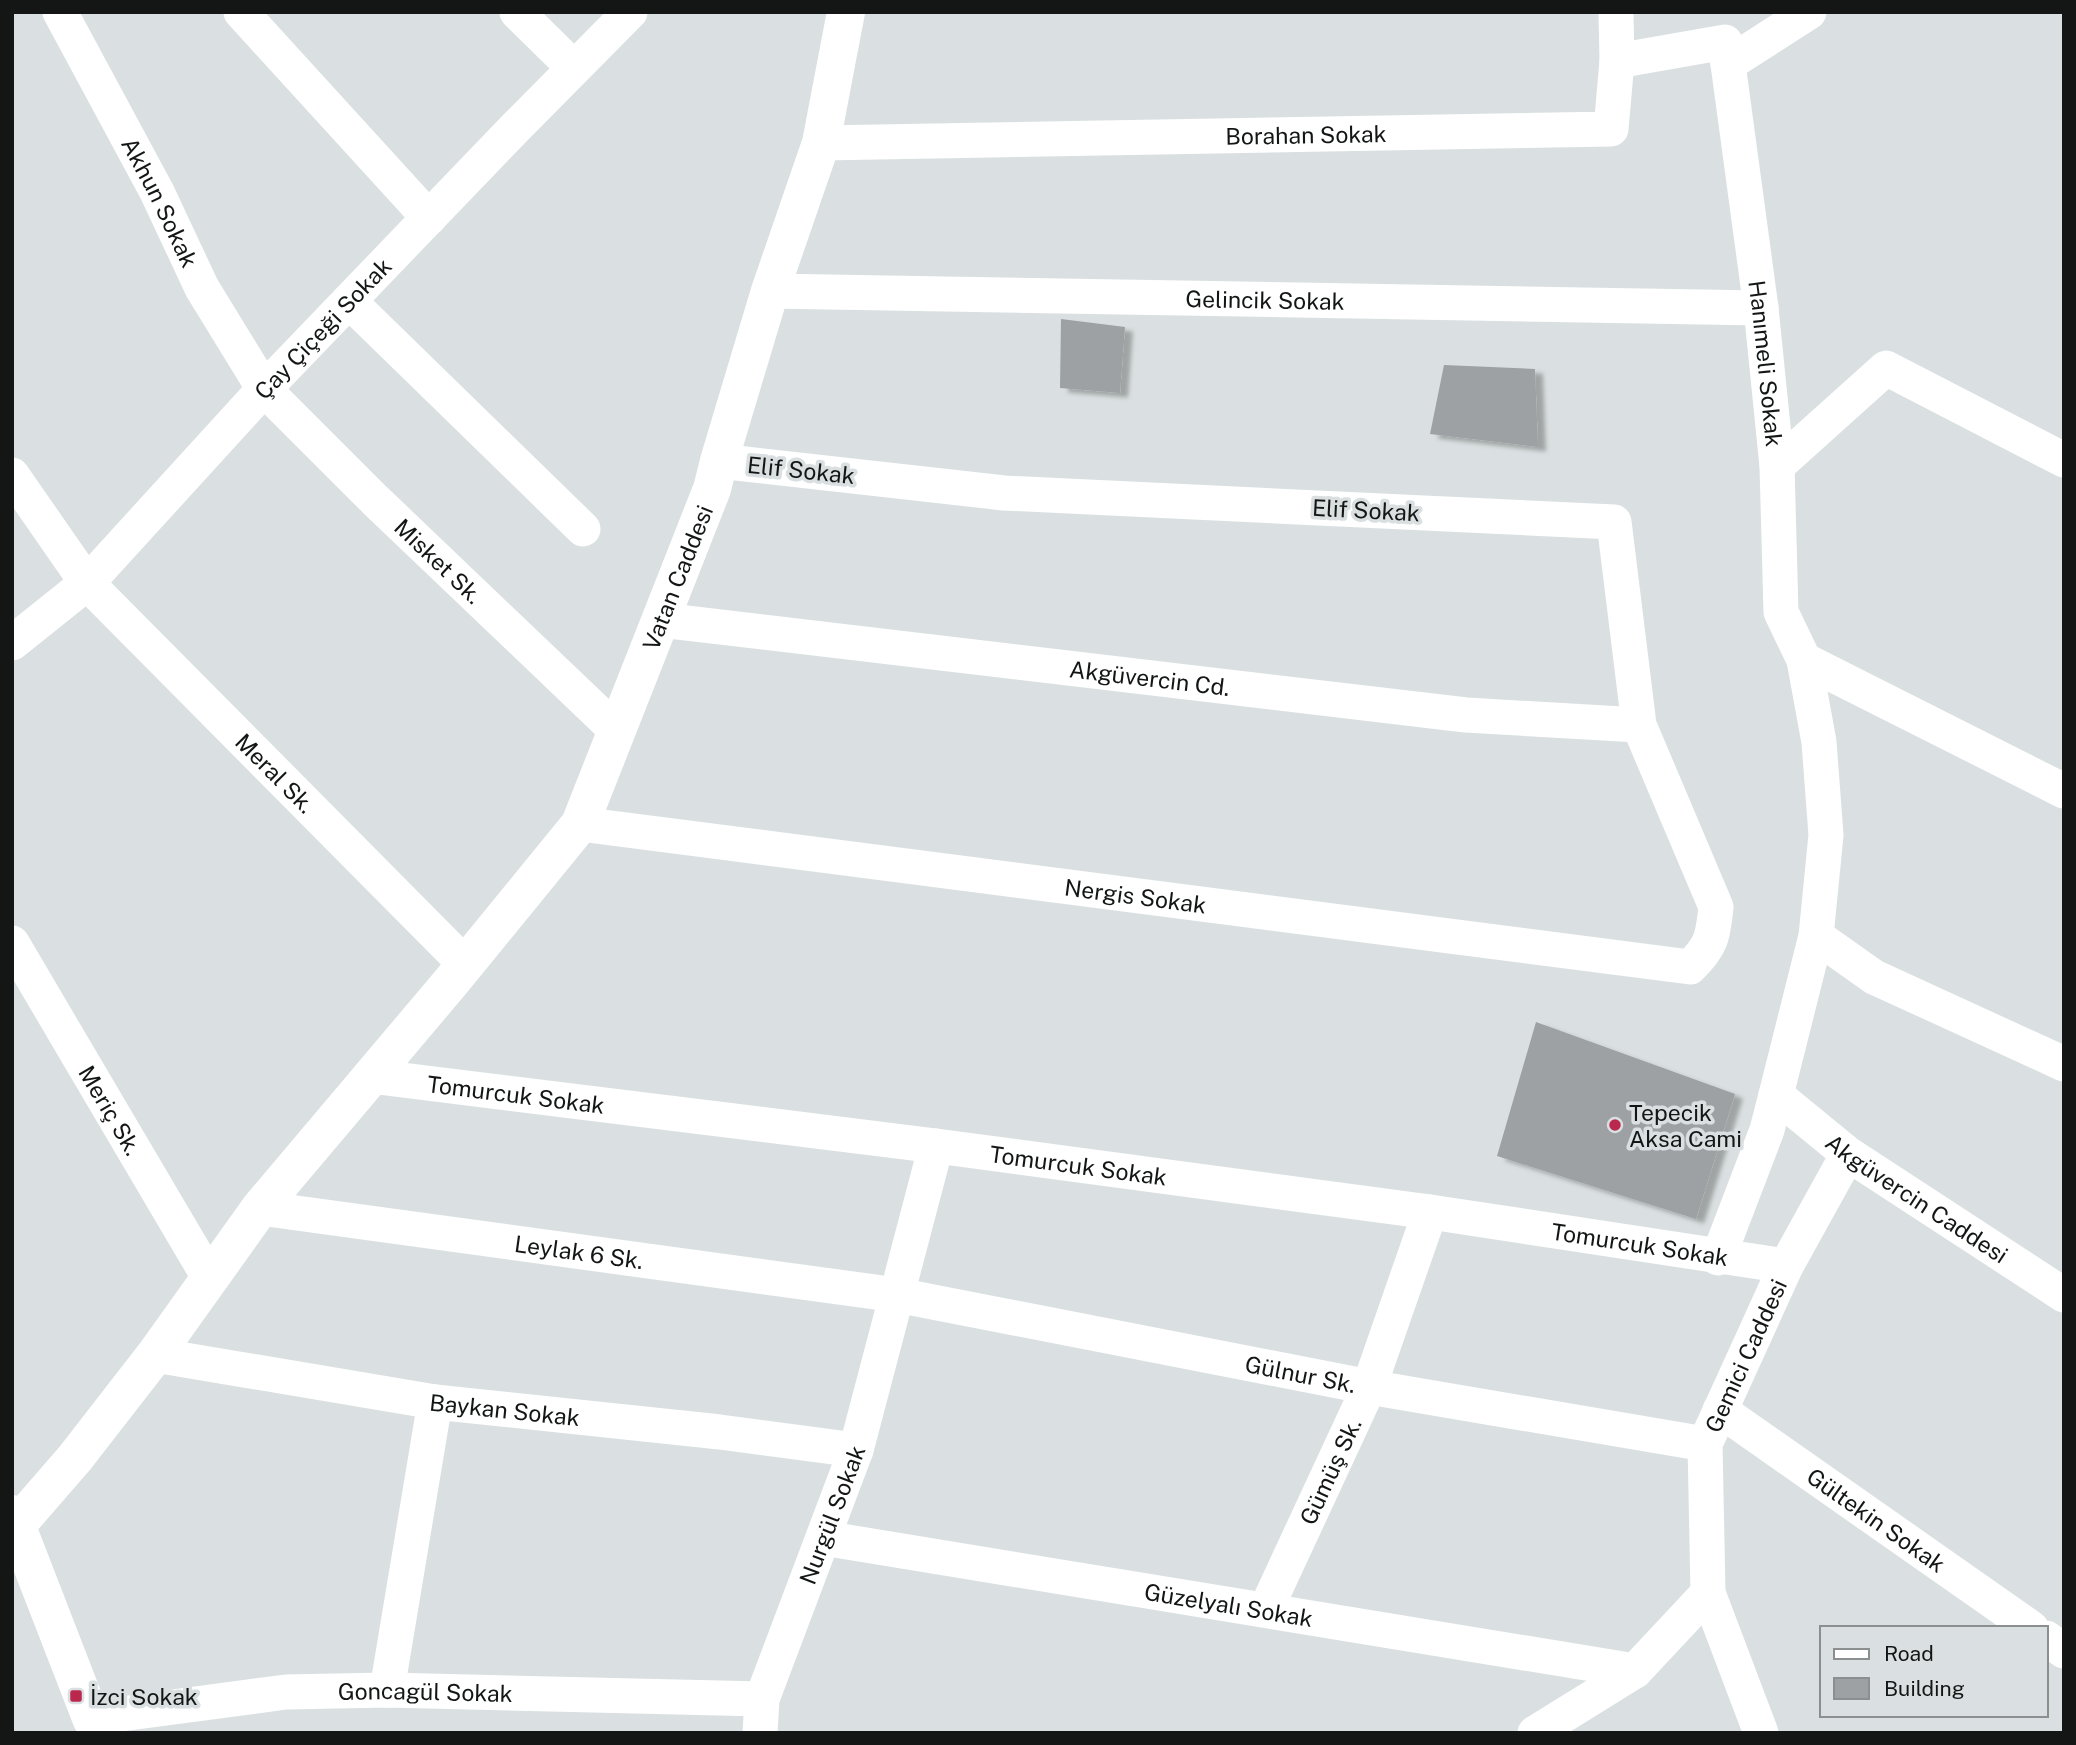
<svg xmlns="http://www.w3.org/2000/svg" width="2076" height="1745" font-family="'Public Sans',sans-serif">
<defs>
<filter id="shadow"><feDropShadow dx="8" dy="4.5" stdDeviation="2" flood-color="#0004"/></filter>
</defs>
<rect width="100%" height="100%" fill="#dae0e1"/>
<path fill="#9da1a4" filter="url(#shadow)" d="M 1061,319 L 1125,327 L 1120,393 L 1060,388 Z
M 1444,365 L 1535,369 L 1538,447 L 1430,434 Z
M 1536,1022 L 1735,1094 L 1696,1219 L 1497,1156 Z"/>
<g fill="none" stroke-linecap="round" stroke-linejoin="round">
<g stroke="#fff" stroke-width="35">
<path id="s1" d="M 60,12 L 157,192 L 202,288 L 264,389 L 375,500 L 616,730"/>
<path d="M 241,12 L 429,218"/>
<path d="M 517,12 L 574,68"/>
<path d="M 1616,12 L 1617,61"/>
<path d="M 1728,64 L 1809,12"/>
<path id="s2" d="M 821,143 L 1611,129 L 1617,61 L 1725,42 L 1761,308 L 1777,466 L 1781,612 L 1804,660 L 1819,742 L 1826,835 L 1816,936 L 1776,1095 L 1767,1130 L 1718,1258"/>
<path id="s3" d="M 770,291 L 1761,308"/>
<path d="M 349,301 L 583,529"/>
<path d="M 1777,466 L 1886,368 L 2064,460"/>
<path id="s4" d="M 12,475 L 87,583 L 465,964"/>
<path id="s5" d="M 661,620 L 1466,715 L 1639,725"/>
<path id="s6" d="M 12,643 L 87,583 L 264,389 L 516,127 L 630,12"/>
<path d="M 1804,660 L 2064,791"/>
<path id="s7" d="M 580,824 L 1690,967 C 1712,946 1713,936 1716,907 L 1639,725 L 1614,522 L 1004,493 L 719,461"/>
<path d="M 1816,936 L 1874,977 L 2064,1064"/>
<path id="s8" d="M 12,943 L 210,1279"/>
<path id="s9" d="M 370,1076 L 936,1146 L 1430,1212 L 1786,1266"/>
<path id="s10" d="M 1776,1095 L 1848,1154 L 2064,1295"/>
<path id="s11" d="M 260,1208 L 897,1295 L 1369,1387 L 1705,1444"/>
<path id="s12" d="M 155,1355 L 435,1402 L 720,1432 L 856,1450"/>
<path id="s13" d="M 1720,1410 L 2031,1628"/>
<path id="s14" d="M 823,1538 L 1635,1671"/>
<path id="s15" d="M 1266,1609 L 1369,1387 L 1430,1212"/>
<path d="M 2046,1638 L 2064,1651"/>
<path d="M 387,1690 L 435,1402"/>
<path id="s16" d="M 91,1718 L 286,1692 L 387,1690 L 762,1699"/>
<path id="s17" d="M 760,1733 L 762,1699 L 856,1450 L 936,1146"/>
<path d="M 1535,1733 L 1635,1671 L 1708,1593"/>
<path id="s18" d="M 1761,1733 L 1708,1593 L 1705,1444 L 1786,1266 L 1848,1154"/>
</g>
<g stroke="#fff" stroke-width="38">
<path d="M 12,1514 L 91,1718 L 99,1733"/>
<path id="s19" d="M 16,1526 L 75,1458 L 155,1355 L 260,1208 L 451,982 L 580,824 L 712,489 L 719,461 L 770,291 L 821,143 L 846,12"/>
</g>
</g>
<g fill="#ba294d" stroke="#dae0e1" stroke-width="2.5">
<circle cx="1615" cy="1125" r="7"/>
<rect x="69" y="1689" width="14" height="14" rx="3.5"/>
</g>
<g text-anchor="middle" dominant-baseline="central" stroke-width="7" stroke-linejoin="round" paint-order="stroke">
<g font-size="23" fill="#141616" stroke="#dae0e1">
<text stroke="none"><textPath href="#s2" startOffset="485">Borahan Sokak</textPath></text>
<text stroke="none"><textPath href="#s1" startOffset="215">Akhun Sokak</textPath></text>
<text stroke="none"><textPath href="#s3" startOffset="495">Gelincik Sokak</textPath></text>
<text stroke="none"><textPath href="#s6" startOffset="443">Çay Çiçeği Sokak</textPath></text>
<text stroke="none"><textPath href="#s2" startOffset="1292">Hanımeli Sokak</textPath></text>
<text transform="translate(801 470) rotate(6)">Elif Sokak</text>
<text transform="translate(1366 510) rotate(3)">Elif Sokak</text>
<text stroke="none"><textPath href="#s1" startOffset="674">Misket Sk.</textPath></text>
<text stroke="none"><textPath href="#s19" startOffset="1166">Vatan Caddesi</textPath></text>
<text stroke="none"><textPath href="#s5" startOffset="492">Akgüvercin Cd.</textPath></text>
<text stroke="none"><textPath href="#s4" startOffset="399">Meral Sk.</textPath></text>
<text stroke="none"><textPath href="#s7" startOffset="560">Nergis Sokak</textPath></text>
<text stroke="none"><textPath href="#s9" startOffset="147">Tomurcuk Sokak</textPath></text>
<text stroke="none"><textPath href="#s8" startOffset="194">Meriç Sk.</textPath></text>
<text stroke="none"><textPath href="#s9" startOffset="714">Tomurcuk Sokak</textPath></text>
<text stroke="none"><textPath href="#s10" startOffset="175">Akgüvercin Caddesi</textPath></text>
<text stroke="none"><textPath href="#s9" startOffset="1281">Tomurcuk Sokak</textPath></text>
<text stroke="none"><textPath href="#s11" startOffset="322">Leylak 6 Sk.</textPath></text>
<text stroke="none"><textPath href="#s18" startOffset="396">Gemici Caddesi</textPath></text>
<text stroke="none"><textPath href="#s11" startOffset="1054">Gülnur Sk.</textPath></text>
<text stroke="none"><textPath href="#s12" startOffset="354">Baykan Sokak</textPath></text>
<text stroke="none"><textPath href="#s15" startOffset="152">Gümüş Sk.</textPath></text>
<text stroke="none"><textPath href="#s17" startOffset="231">Nurgül Sokak</textPath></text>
<text stroke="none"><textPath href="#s13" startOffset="191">Gültekin Sokak</textPath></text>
<text stroke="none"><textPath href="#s14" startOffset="411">Güzelyalı Sokak</textPath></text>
<text stroke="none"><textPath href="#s16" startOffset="336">Goncagül Sokak</textPath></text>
</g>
<g font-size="23" fill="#141616" stroke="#dae0e1" text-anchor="start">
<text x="1629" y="1112">Tepecik<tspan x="1629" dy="26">Aksa Cami</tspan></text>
<text x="90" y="1696">İzci Sokak</text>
</g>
</g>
<rect width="2076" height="1745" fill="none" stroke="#141616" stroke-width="28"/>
<rect x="1820" y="1626" width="228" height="91" fill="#dae0e1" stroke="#8b8f90" stroke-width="2"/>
<rect x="1834" y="1649" width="35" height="10" fill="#ffffff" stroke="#8b8f90" stroke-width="2"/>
<text x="1884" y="1661" font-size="21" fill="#141616">Road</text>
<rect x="1834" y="1678" width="35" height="21" fill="#9da1a4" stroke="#8b8f90" stroke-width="2"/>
<text x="1884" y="1696" font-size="21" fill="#141616">Building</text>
</svg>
